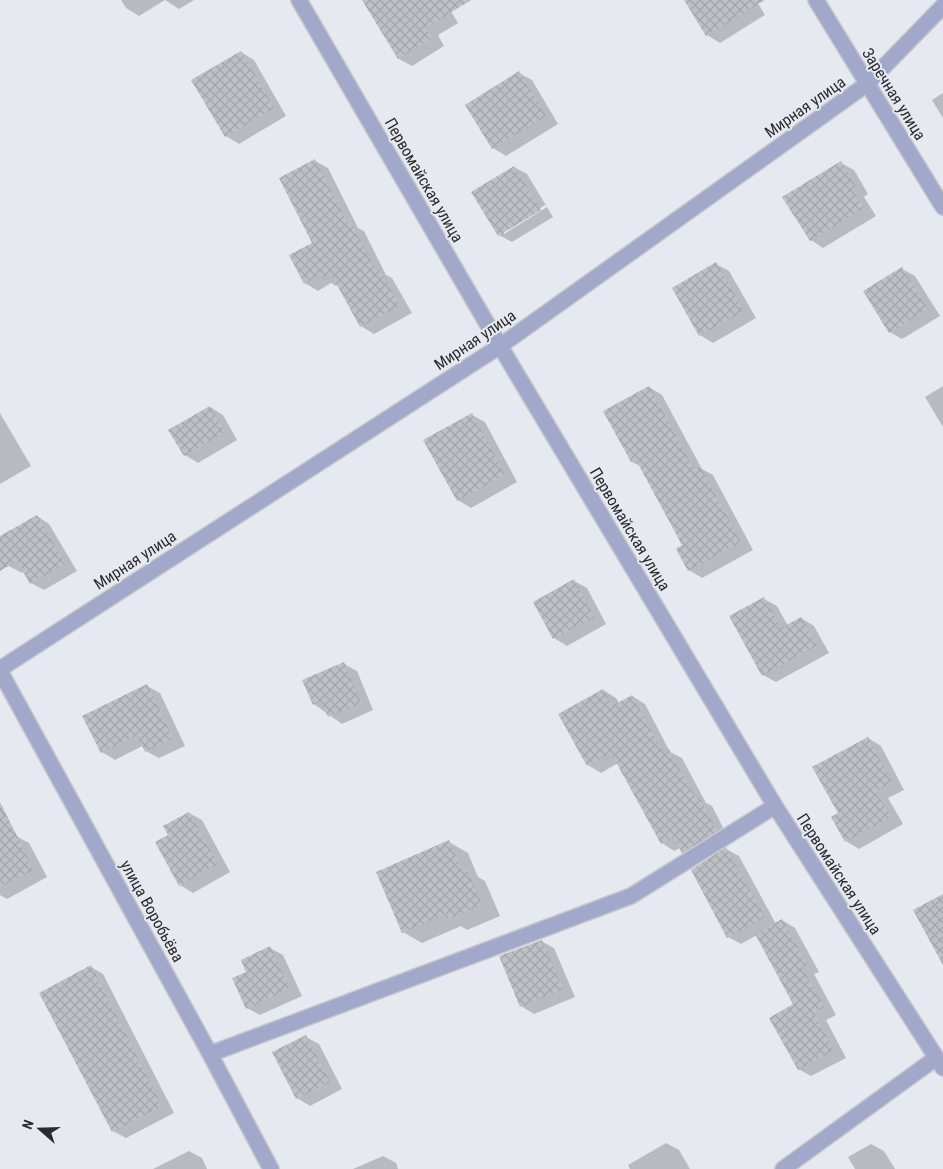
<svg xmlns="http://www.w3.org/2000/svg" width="943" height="1169" font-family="'Roboto Condensed',sans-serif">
<defs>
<pattern id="building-cross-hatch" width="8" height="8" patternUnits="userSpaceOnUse" patternTransform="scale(1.25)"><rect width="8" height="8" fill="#bec0c7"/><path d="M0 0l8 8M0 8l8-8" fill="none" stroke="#a3a5ab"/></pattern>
</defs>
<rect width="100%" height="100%" fill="#e7e9f1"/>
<path fill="#0003" fill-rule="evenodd" d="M 121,0 L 165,0 L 139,16 L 126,8 Z
M 165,0 L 194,0 L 179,9 Z
M 374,0 L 444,0 L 458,23 L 438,35 L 444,46 L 412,66 L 399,59 L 366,5 Z
M 692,0 L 756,0 L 765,15 L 720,43 L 707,35 L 687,3 Z
M 241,52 L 254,60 L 286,116 L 239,144 L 226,136 Z
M 519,73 L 532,80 L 558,124 L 506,156 L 493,148 Z
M 943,93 L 943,118 L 932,100 Z
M 315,161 L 328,168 L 358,228 L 364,231 L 386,275 L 392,278 L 412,313 L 374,334 L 361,326 L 338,285 L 336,286 L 331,283 L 318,291 L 305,283 L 314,243 Z
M 841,163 L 854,170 L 868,194 L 864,197 L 876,216 L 823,248 L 811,240 Z
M 514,167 L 527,174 L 553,217 L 512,242 L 499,235 ZM 545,205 L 547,207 L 504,234 L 504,231 Z
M 716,264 L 729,271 L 756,318 L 713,343 L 700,335 Z
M 902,269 L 915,276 L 940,316 L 902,339 L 890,332 Z
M 943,386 L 943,427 L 925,397 Z
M 649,387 L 662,395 L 702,469 L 713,475 L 753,550 L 702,578 L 689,570 L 677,549 L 684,546 L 640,466 L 632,462 L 605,411 Z
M 210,407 L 223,415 L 237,440 L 198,463 L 185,455 Z
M 0,413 L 31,466 L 0,484 Z
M 472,415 L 485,422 L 517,482 L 471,508 L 458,500 Z
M 37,516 L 49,524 L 77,571 L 44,590 L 31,583 L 25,571 L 22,573 L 9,566 L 0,551 L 0,538 Z
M 574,581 L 587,588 L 606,624 L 567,646 L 554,638 Z
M 764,599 L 777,606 L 788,626 L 801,618 L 814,626 L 829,653 L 776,682 L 763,675 Z
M 344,664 L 357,671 L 373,710 L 342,724 L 314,704 Z
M 147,686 L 160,693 L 185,746 L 159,758 L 146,751 L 144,745 L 115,760 L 102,752 Z
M 603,690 L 616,698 L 619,703 L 632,696 L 645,704 L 670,752 L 682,758 L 706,803 L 712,806 L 729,839 L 695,860 L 682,852 L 680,848 L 674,851 L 662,843 L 618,763 L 601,773 L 588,765 Z
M 868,738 L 881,746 L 904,790 L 888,798 L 903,824 L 859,849 L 846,841 L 839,813 Z
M 189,813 L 202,820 L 230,872 L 193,893 L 180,885 L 170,835 Z
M 16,836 L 29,843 L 47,877 L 7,899 L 0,895 L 0,844 Z
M 449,842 L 468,853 L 478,877 L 485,881 L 500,916 L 467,930 L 461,926 L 422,943 L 403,932 Z
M 726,849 L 739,856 L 776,924 L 782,920 L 795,928 L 819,972 L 814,974 L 836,1015 L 826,1020 L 846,1058 L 811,1076 L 798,1069 L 795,1005 L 757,935 L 741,944 L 728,937 Z
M 541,941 L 554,948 L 575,997 L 534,1014 L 521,1006 Z
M 270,948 L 283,955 L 302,996 L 260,1015 L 247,1008 L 247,972 Z
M 91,967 L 103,974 L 174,1113 L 126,1138 L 113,1131 Z
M 306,1037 L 319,1044 L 342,1089 L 310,1106 L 297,1098 Z
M 666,1143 L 679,1150 L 690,1169 L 630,1169 L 628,1165 Z
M 871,1144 L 884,1151 L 895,1169 L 855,1169 L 848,1157 Z
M 189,1151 L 202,1158 L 207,1169 L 153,1169 Z
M 383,1156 L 396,1163 L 398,1169 L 353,1169 Z"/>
<path fill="url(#building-cross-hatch)" d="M 362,0 L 471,0 L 426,28 L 432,38 L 398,59 Z
M 684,0 L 765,0 L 706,36 Z
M 241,51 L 274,108 L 225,137 L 191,80 Z
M 519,71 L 546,116 L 492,149 L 465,105 Z
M 315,159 L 348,224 L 351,222 L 376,271 L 379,269 L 400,306 L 360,327 L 331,274 L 322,279 L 320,275 L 304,284 L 289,255 L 312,243 L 279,178 Z
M 841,161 L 856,187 L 852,189 L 864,208 L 810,241 L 782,197 Z
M 514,166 L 541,210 L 498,236 L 471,192 Z
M 716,262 L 744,311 L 699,336 L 672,288 Z
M 902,267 L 928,309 L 889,333 L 863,291 Z
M 649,386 L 694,469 L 700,466 L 741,542 L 688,571 L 676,549 L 682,545 L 636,460 L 631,462 L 603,411 Z
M 210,406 L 225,432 L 184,456 L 168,430 Z
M 472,413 L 505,475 L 457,501 L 423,440 Z
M 37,515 L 65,563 L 30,584 L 17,561 L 0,571 L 0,536 Z
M 574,579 L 594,617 L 553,639 L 533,602 Z
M 764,597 L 781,628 L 801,617 L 817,645 L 762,676 L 729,616 Z
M 344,662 L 361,703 L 328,717 L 321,701 L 313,705 L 302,680 Z
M 147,684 L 173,738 L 145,752 L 137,735 L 101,753 L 82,716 Z
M 603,689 L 612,706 L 632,695 L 663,753 L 669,749 L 696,799 L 699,797 L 717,831 L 682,853 L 673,837 L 661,844 L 611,753 L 587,766 L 558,714 Z
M 868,737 L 892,782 L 876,791 L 891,817 L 845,842 L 831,817 L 838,813 L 812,767 Z
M 0,802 L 34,870 L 0,887 Z
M 189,812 L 218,864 L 179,886 L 155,842 L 168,835 L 163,826 Z
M 449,840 L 462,871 L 467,869 L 482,905 L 447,919 L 445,914 L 402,933 L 376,872 Z
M 726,847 L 765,917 L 727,938 L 691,870 Z
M 943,894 L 943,965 L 913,910 Z
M 782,919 L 807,964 L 802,967 L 824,1007 L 814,1013 L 834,1050 L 798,1070 L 769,1018 L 793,1004 L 755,934 Z
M 542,940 L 563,989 L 520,1007 L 499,956 Z
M 270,946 L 290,988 L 246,1009 L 232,978 L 246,972 L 241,960 Z
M 91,965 L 162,1106 L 112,1132 L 39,993 Z
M 306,1035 L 330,1082 L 296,1099 L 272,1052 Z"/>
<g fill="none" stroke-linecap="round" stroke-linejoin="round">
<defs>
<path id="minor" d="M 299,0 L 500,346 L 775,806 L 943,1068
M 816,0 L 943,207
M 0,669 L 500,346 L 867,84 L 943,6
M 0,671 L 210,1054 L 271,1169
M 210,1054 L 631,896 L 775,806
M 783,1169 L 936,1058"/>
</defs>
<use href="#minor" stroke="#c5c7ce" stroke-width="18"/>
<use href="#minor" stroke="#a2a8c9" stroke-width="15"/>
</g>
<g text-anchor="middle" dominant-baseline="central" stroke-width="4" stroke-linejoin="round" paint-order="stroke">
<g font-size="16" fill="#2b2b2e" stroke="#e7e9f1">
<text transform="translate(894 94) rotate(58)">Заречная улица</text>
<text transform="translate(805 107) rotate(-35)">Мирная улица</text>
<text transform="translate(424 180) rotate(60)">Первомайская улица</text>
<text transform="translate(475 340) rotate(-34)">Мирная улица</text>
<text transform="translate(630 529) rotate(59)">Первомайская улица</text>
<text transform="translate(135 560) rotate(-33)">Мирная улица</text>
<text transform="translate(839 874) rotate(57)">Первомайская улица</text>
<text transform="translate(152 911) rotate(61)">улица Воробьёва</text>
</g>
</g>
<g transform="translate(40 1129) rotate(290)" stroke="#e7e9f1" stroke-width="4" paint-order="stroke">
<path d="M0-4L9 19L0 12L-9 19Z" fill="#2b2b2e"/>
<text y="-8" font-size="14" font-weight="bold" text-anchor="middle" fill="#2b2b2e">N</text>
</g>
</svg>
